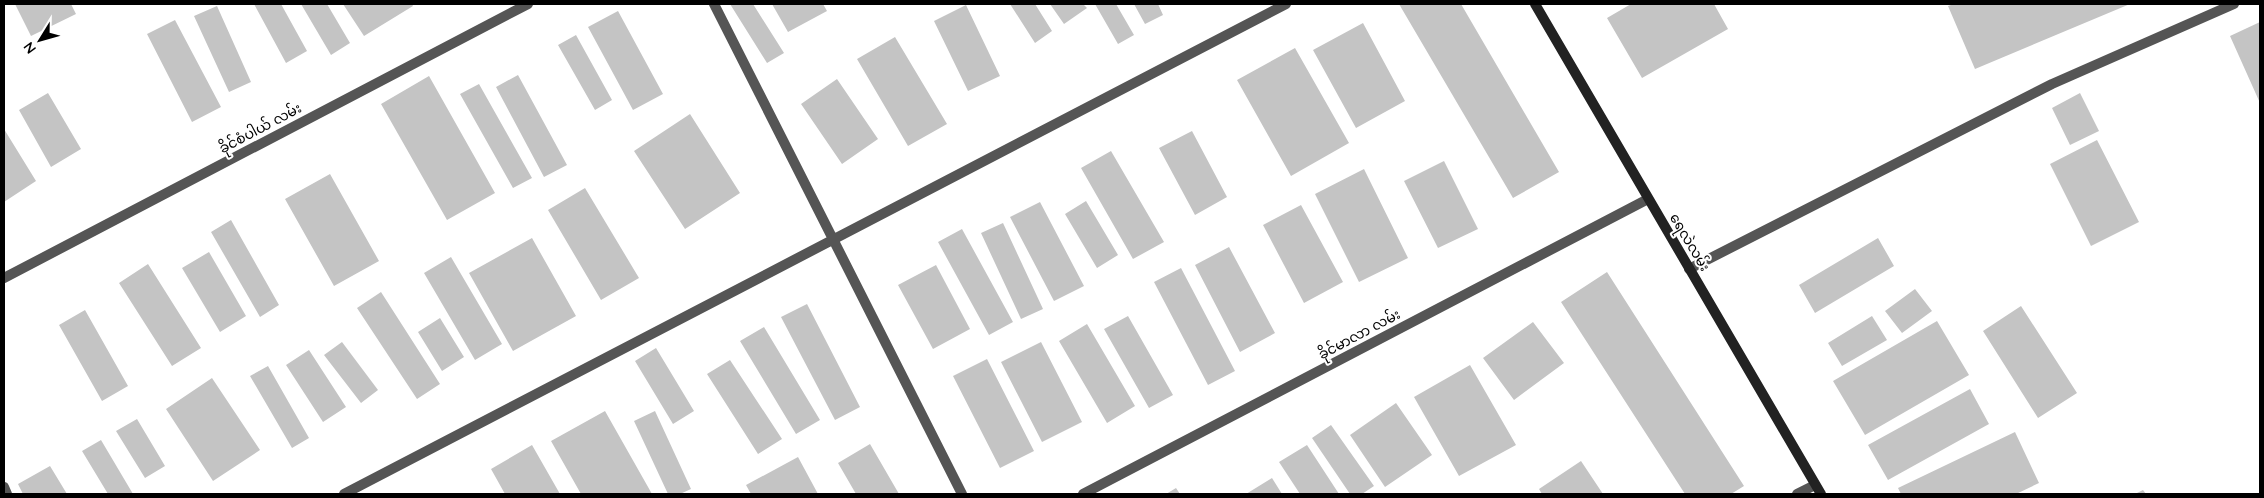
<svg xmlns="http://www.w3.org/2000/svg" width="2264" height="498" font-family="Quicksand,'Noto Sans Myanmar',sans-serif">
<rect width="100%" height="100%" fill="#fff"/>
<path fill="#c4c4c4" d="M 15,4 L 71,4 L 76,14 L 31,36 Z
M 254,4 L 281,4 L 307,51 L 286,63 Z
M 301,4 L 327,4 L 350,43 L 331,55 Z
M 343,4 L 412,4 L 413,6 L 364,36 Z
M 730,4 L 753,4 L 784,53 L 767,63 Z
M 772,4 L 823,4 L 827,11 L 788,32 Z
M 1010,4 L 1035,4 L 1052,31 L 1035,43 Z
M 1050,4 L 1083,4 L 1087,8 L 1064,24 Z
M 1095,4 L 1116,4 L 1134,35 L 1118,44 Z
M 1134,4 L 1158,4 L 1163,15 L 1145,24 Z
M 1399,4 L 1461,4 L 1559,172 L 1513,198 Z
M 1631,4 L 1714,4 L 1728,29 L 1642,78 L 1607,18 Z
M 1954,4 L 2130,4 L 1975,69 L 1948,6 Z
M 966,5 L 1000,76 L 968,91 L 934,21 Z
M 217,6 L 251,82 L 229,92 L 194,16 Z
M 618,11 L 663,94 L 633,110 L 588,27 Z
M 175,20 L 221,107 L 192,122 L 147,34 Z
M 2260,22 L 2260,103 L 2230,36 Z
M 1363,23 L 1405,101 L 1356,128 L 1313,50 Z
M 576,35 L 612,100 L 595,110 L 558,45 Z
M 895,37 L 947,124 L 908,146 L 857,59 Z
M 1295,48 L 1349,143 L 1291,176 L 1237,80 Z
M 518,75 L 567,165 L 544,177 L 496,87 Z
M 429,76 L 495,193 L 447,220 L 381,104 Z
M 837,79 L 878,139 L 842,164 L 801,104 Z
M 479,84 L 532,178 L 513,188 L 460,94 Z
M 48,93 L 81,149 L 51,167 L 19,110 Z
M 2080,93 L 2099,131 L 2070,145 L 2052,108 Z
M 690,114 L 740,193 L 685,229 L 634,151 Z
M 4,129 L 36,181 L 4,202 Z
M 1192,131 L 1227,197 L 1195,215 L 1159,148 Z
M 2097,140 L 2139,222 L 2091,246 L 2050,164 Z
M 1111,151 L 1164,242 L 1133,259 L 1081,168 Z
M 1444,161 L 1478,229 L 1438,248 L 1404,181 Z
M 1364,169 L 1408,258 L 1359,282 L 1315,194 Z
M 330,174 L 379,261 L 334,286 L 285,199 Z
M 585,188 L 639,278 L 601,300 L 548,210 Z
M 1086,201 L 1118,255 L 1097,268 L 1065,214 Z
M 1040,202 L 1084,286 L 1054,301 L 1010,217 Z
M 1301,205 L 1343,282 L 1304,303 L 1263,225 Z
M 231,220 L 279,305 L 260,317 L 211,232 Z
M 1003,223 L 1043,309 L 1021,319 L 981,233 Z
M 962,229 L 1013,322 L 989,335 L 938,242 Z
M 532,238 L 576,316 L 513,351 L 469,273 Z
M 1878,238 L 1894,266 L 1815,313 L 1799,285 Z
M 1229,247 L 1275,333 L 1240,352 L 1195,265 Z
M 209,252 L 246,316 L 220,332 L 182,268 Z
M 451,257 L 502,344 L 475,360 L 424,273 Z
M 148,264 L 201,348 L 172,366 L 119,283 Z
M 936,265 L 970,329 L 933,349 L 898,285 Z
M 1181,268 L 1235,371 L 1208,385 L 1154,282 Z
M 1607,272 L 1744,486 L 1731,494 L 1685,494 L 1561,302 Z
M 1915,289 L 1932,311 L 1902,333 L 1885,311 Z
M 381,292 L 440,384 L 417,399 L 357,308 Z
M 807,304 L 860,407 L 835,420 L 781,317 Z
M 2021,306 L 2077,393 L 2038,418 L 1983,331 Z
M 85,310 L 128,386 L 102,401 L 59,325 Z
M 1128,316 L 1173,395 L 1149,408 L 1104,329 Z
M 1872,316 L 1887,340 L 1842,366 L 1828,343 Z
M 440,318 L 464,357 L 442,371 L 418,332 Z
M 1937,321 L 1969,375 L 1865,435 L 1833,381 Z
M 1533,322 L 1564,363 L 1514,400 L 1483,358 Z
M 1087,324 L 1135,406 L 1107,423 L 1059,341 Z
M 764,327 L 820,420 L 796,434 L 740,341 Z
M 342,342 L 378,390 L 361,403 L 324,355 Z
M 1041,342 L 1082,422 L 1042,442 L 1001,362 Z
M 656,348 L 694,411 L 673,424 L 635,361 Z
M 309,350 L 346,407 L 323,422 L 286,365 Z
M 987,359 L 1034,451 L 1000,468 L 953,376 Z
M 730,360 L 782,439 L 758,454 L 707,374 Z
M 1470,365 L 1516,445 L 1459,476 L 1414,397 Z
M 268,366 L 309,438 L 292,448 L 250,376 Z
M 212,378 L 260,450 L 213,481 L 166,409 Z
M 1970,389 L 1989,424 L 1888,480 L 1868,445 Z
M 1396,403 L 1432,455 L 1385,487 L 1350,435 Z
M 605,411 L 652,494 L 581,494 L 551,441 Z
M 655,411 L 691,489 L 680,494 L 668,494 L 634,421 Z
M 137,419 L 165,466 L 145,478 L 116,431 Z
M 1331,425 L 1374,486 L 1362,494 L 1350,494 L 1312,438 Z
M 2015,432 L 2039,483 L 2016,494 L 1901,494 L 1898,488 Z
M 101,440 L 133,494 L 108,494 L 82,451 Z
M 870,444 L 899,494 L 856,494 L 838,463 Z
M 532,445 L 560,494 L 505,494 L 491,469 Z
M 1307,445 L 1339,494 L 1300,494 L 1279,462 Z
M 798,457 L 818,494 L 751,494 L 746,485 Z
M 1581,461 L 1603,494 L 1542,494 L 1539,489 Z
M 50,466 L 67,494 L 23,494 L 18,484 Z
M 1272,478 L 1282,494 L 1246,494 Z
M 1176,488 L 1180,494 L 1166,494 Z
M 2143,490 L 2146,494 L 2135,494 Z"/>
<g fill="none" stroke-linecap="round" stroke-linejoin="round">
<path stroke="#555" stroke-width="10" d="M 714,4 L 962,494
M 1689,269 L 2052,84 L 2234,4
M 4,278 L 528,4
M 4,487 L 7,494
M 344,494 L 1286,4
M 1083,494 L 1648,199
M 1797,494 L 1815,485"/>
<path stroke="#222" stroke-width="10" d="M 1535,4 L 1821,494"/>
</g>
<g text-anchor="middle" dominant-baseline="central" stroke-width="4" stroke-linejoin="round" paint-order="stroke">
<g font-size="14" fill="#000" stroke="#fff">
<text transform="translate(260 128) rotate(-28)">ခိုင်စံပါယ် လမ်း</text>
<text transform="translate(1690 242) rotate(59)">ရေလဲလမ်း</text>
<text transform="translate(1359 334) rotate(-28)">ခိုင်မာလာ လမ်း</text>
</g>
</g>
<rect width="2264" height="498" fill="none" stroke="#000000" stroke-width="10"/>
<g transform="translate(40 40) rotate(233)" stroke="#ffffff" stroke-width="4" paint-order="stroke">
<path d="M0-4L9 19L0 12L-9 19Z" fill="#000000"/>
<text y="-8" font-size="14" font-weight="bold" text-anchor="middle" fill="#000000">N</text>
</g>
</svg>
